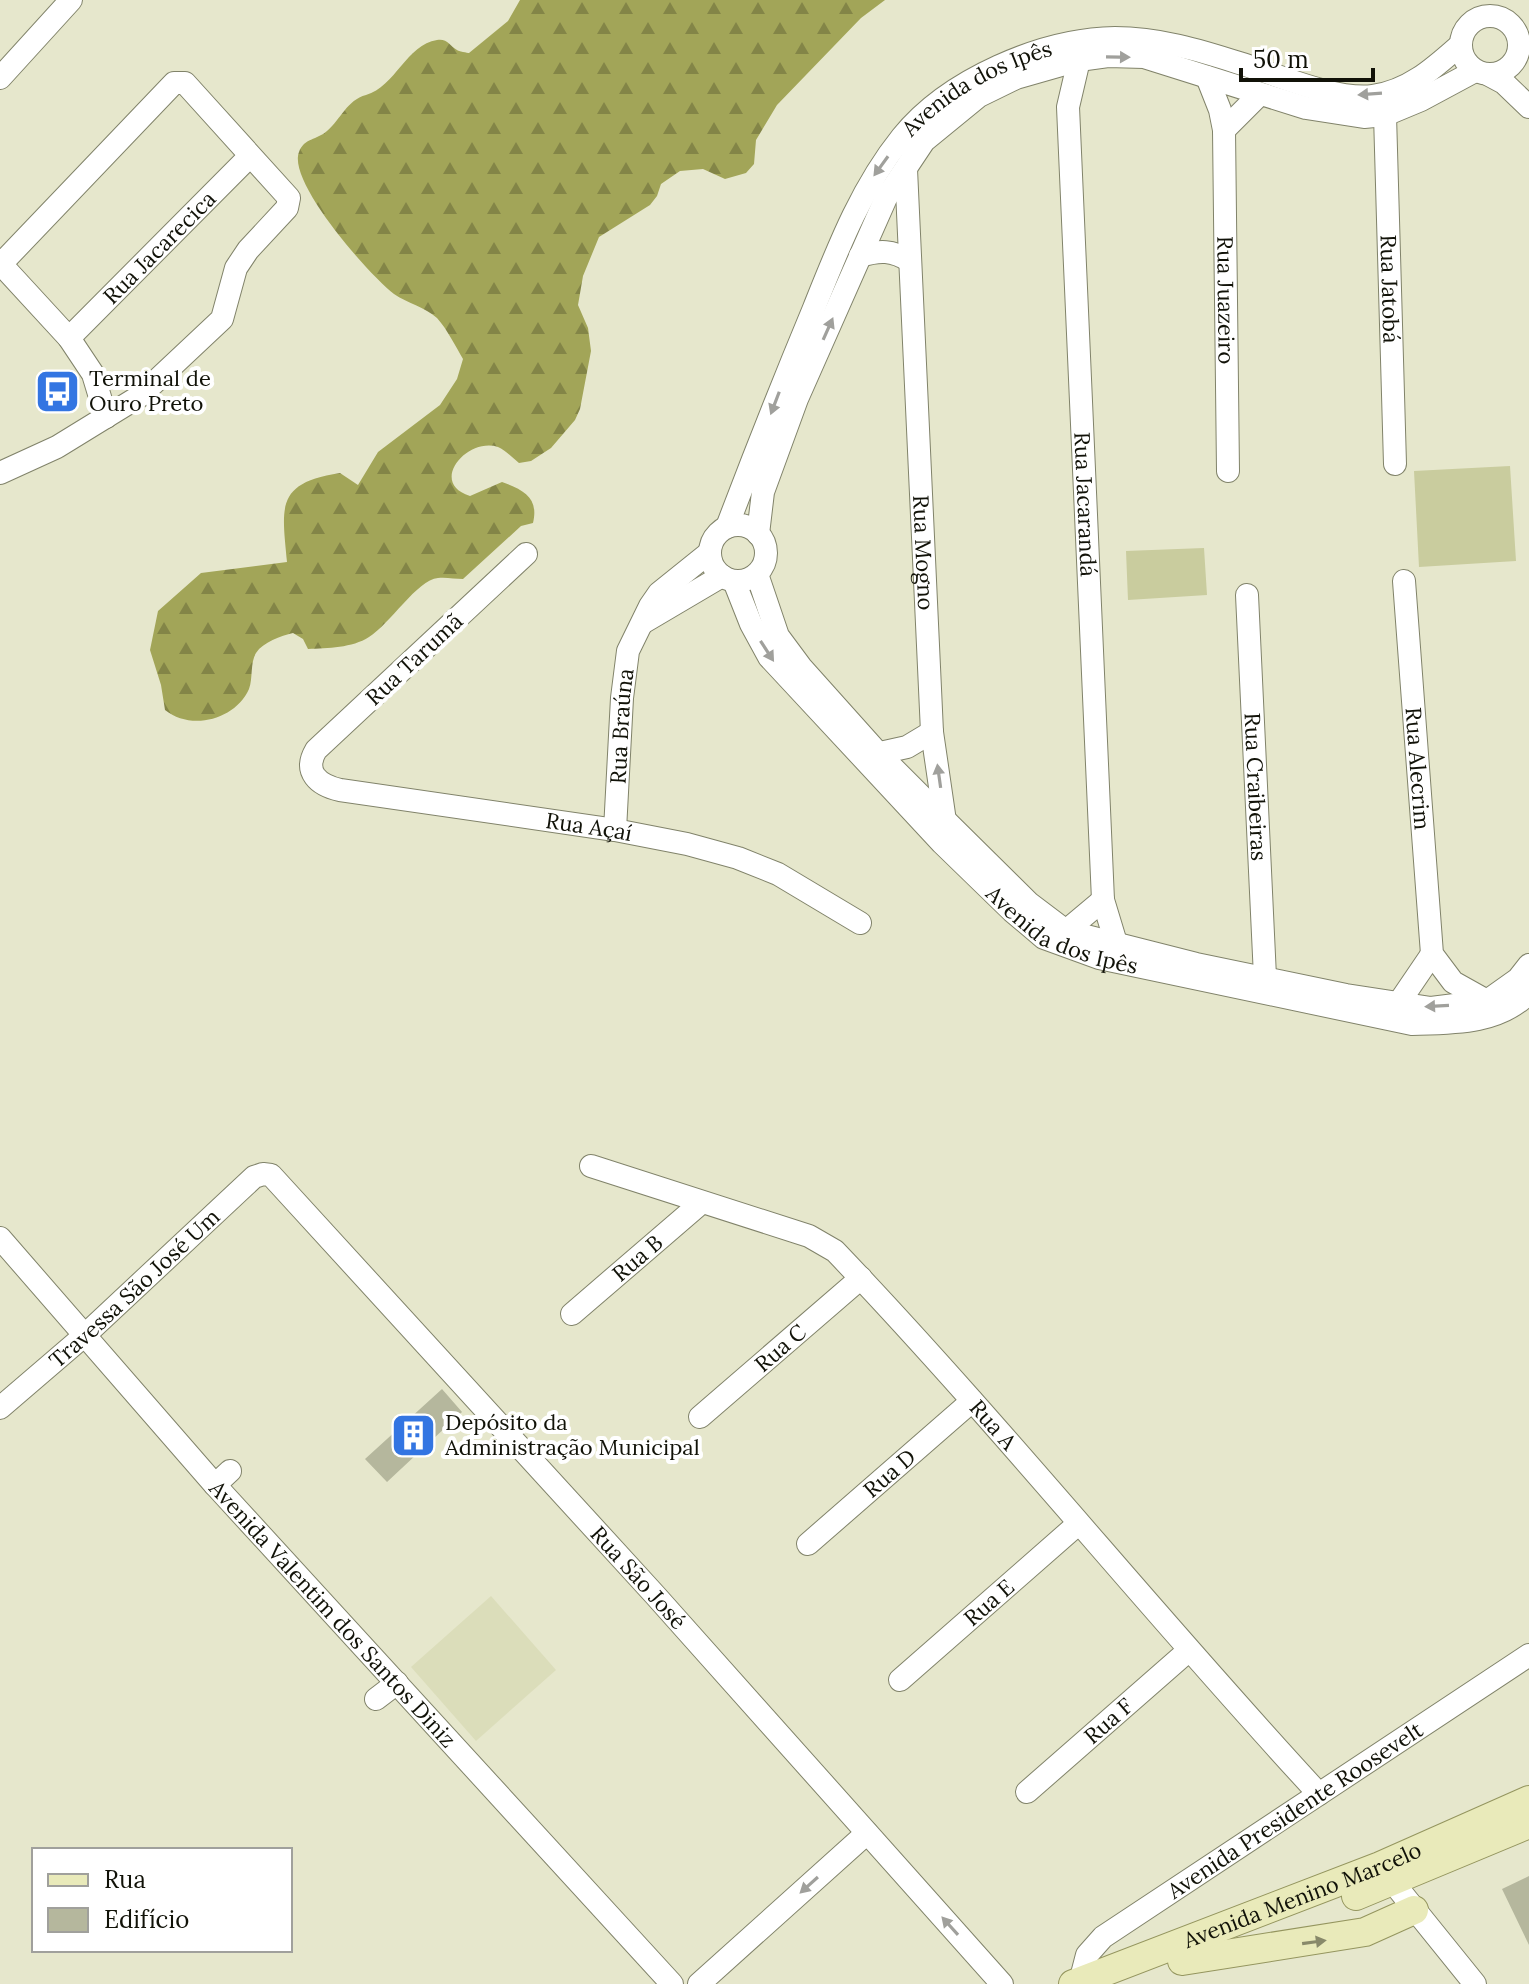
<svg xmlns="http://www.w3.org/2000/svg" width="1529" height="1984" font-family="Lora,serif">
<defs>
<pattern id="forest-firs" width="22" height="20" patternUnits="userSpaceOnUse" patternTransform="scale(2)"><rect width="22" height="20" fill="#a2a558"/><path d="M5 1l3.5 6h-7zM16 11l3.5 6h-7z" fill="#838547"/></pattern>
</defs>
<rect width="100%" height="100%" fill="#e6e7cc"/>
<path fill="#dbddba" d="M 491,1596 L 556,1670 L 476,1741 L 411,1667 Z"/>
<path fill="#c9cc9e" d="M 1510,466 L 1516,561 L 1419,567 L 1414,471 Z
M 1204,548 L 1207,595 L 1128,600 L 1126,551 Z"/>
<path fill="url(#forest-firs)" d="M 520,0 L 885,0 L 861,18 L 777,105 L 756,140 L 754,164 L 746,173 L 725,179 L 703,169 L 680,171 L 661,184 L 657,196 L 650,205 L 599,237 L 583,276 L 578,305 L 588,328 L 591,351 L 580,409 L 575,420 L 551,448 L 531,461 L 519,463 C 512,457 505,450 498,447 C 467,437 428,483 470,496 L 502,482 C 524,490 539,498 533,523 L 521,526 L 463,579 C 455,579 446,577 438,578 C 417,580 390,624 369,637 C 352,648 328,648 308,649 L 303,639 L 293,633 C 281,636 263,642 256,653 C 250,663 253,678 249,689 C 235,720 191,731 165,710 L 161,685 L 150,650 L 158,611 L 201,573 L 287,562 C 282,507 275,483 340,473 L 358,485 L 378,452 L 440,405 L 457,379 L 463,359 C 456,347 447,329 437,318 C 425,307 407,303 394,294 C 370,276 287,182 299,152 C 304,138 317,140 327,131 C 341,119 347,100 366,95 C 395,87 407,44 437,40 C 447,38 450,46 457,50 C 458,51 468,53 469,53 L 508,21 Z"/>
<path fill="#b5b79d" d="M 442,1389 L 462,1412 L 387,1482 L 365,1459 Z
M 1529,1876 L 1529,1945 L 1502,1889 Z"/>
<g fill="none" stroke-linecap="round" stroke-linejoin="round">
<defs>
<g id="minor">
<circle cx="1490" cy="45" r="29"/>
<path id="s1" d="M 1079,60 L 1068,107 L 1103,900 L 1116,943"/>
<path d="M 1489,75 L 1504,83 L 1529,107"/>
<path id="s2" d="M 1207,77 L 1220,110 L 1224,130 L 1228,471"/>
<path d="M 0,78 L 71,0"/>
<path id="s3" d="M 1385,115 L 1395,464"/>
<path d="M 1224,130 L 1259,95"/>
<path id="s4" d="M 906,169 L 932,732 L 945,821"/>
<path d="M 860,256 C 880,250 892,250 910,261"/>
<path d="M 0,263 L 69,338 L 93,374 L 106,417"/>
<path id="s5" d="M 69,338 L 250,156"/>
<path d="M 0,473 L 57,447 L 140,396 L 222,319 L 236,268 L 248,250 L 287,208 L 289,198 L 185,83 L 174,83 L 1,264"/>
<circle cx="738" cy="553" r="28"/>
<path id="s6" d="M 727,527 C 755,453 784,380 814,308 C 838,248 861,188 902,137 C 948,80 1042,39 1115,38 C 1158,38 1199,50 1239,63 C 1275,74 1336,101 1373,96 C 1409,91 1434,68 1460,45"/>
<path d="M 758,534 L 763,492 L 797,399 L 886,198 L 924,141 L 979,96 L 1016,78 L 1079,60 L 1108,56 L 1144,57 L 1306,108 L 1364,117 L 1385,115 L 1421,100 L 1475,71"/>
<path id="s7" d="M 526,554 L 316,750 C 303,772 318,785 340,790 L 615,830 L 687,844 L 738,858 L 778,874 L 860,923"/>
<path d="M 757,574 L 778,636 L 801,667 L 878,753 L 945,820 L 1029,903 L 1066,931 L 1196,964 L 1346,995 L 1431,1008 L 1487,1001 L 1518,979 L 1529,965"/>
<path id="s8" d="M 734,581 L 751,624 L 769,657 L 942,843 L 1012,911 L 1044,938 L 1099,958 L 1412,1024 C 1454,1023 1498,1024 1529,993"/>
<path id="s9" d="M 1404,581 L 1432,954 L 1453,982 L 1487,1001"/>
<path id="s10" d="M 1247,595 L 1265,977"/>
<path d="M 644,622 L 722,576"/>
<path d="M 871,755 L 907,747 L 932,732"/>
<path id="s11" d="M 615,830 L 622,698 L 628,651 L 650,606 L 659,593 L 710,552"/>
<path d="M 1066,931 L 1103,900"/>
<path d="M 1398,1004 L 1432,954"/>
<path id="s12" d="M 591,1166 L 809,1236 L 835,1251 C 1002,1426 1154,1616 1319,1794"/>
<path id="s13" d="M 0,1238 L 215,1485 L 672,1984"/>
<path id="s14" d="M 572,1314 L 701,1203"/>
<path id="s15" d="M 0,1408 L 85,1335 L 254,1177 L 263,1174 L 271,1175 L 655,1595 L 1002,1984"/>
<path id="s16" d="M 700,1417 L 861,1278"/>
<path d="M 215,1485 L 230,1471"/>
<path id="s17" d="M 808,1544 L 972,1401"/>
<path id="s18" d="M 900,1680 L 1078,1524"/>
<path d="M 376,1699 L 397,1683"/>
<path id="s19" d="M 1027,1792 L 1188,1651"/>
<path d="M 1383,1870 L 1475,1984"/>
<path id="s20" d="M 1080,1982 L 1087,1955 L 1103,1937 L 1529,1655"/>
<path d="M 699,1984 L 867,1833"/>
</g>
<g id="major">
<path d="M 1356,1896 L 1529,1824"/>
<path d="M 1182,1961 L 1365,1932 L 1414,1910"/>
<path id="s21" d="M 1073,1984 L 1380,1866 L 1529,1800"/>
</g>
</defs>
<use href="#minor" stroke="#81836a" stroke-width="24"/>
<use href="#major" stroke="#94955e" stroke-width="30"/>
<use href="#minor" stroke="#fff" stroke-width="22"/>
<use href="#major" stroke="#e9eaba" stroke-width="28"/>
</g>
<defs><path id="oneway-solid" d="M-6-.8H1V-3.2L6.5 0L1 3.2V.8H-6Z" transform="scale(2)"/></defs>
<g fill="#a0a09c">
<use href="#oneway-solid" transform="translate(1118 57) rotate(1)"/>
<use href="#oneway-solid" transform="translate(1370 94) rotate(176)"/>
<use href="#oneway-solid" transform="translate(881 166) rotate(126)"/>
<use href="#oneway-solid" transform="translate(828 329) rotate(-66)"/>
<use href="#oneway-solid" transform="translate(775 403) rotate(111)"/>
<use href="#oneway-solid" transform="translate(767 651) rotate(57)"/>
<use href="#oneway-solid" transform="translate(939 776) rotate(-98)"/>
<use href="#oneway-solid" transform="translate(1437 1006) rotate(177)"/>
<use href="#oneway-solid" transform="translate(809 1885) rotate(138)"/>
<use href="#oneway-solid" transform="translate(950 1926) rotate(-132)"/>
</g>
<use fill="#88896a" href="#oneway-solid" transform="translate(1314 1942) rotate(-8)"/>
<defs>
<symbol id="bus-square" viewBox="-11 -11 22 22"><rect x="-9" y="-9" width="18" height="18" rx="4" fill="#3375e2" stroke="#fff"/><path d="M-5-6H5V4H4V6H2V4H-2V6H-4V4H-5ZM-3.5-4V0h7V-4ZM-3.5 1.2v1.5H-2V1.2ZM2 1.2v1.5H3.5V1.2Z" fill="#fff"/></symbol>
<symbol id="building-square" viewBox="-11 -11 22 22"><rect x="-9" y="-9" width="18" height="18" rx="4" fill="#3375e2" stroke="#fff"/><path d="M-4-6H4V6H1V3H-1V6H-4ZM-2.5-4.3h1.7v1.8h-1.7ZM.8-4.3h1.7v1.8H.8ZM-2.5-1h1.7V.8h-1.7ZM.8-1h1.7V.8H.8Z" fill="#fff"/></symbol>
</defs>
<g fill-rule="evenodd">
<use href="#bus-square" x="32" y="366" width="51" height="51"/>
<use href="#building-square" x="388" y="1410" width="51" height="51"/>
</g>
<g text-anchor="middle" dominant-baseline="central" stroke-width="8" stroke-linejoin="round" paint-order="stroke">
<g font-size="22" fill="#111208" stroke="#fff">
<text stroke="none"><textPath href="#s6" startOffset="520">Avenida dos Ipês</textPath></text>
<text stroke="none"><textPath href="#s5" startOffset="128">Rua Jacarecica</textPath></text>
<text stroke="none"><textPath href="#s3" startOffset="174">Rua Jatobá</textPath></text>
<text stroke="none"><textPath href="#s2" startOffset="226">Rua Juazeiro</textPath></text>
<text stroke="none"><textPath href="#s1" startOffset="446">Rua Jacarandá</textPath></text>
<text stroke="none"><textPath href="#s4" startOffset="384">Rua Mogno</textPath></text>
<text transform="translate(414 659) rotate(-43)">Rua Tarumã</text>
<text stroke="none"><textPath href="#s11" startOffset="104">Rua Braúna</textPath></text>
<text stroke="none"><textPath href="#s9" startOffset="188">Rua Alecrim</textPath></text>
<text stroke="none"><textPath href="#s10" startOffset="192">Rua Craibeiras</textPath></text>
<text stroke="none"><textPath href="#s7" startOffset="596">Rua Açaí</textPath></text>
<text stroke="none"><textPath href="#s8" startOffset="490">Avenida dos Ipês</textPath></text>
<text stroke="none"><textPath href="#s14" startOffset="86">Rua B</textPath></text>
<text stroke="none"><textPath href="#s15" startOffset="180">Travessa São José Um</textPath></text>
<text stroke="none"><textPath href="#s16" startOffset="106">Rua C</textPath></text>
<text stroke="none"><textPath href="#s12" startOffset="494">Rua A</textPath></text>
<text stroke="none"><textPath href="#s17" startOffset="108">Rua D</textPath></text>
<text stroke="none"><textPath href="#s15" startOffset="906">Rua São José</textPath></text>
<text stroke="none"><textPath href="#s18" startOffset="118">Rua E</textPath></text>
<text stroke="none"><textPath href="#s13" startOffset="502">Avenida Valentim dos Santos Diniz</textPath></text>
<text stroke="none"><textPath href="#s19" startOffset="108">Rua F</textPath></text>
<text stroke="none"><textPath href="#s20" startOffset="282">Avenida Presidente Roosevelt</textPath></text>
<text stroke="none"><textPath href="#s21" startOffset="246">Avenida Menino Marcelo</textPath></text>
</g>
<g font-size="22" fill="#111208" stroke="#fff" text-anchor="start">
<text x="89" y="378">Terminal de<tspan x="89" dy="25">Ouro Preto</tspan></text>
<text x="445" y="1422">Depósito da<tspan x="445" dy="25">Administração Municipal</tspan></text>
</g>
</g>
<rect x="32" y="1848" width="260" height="104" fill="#ffffff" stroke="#a0a09c" stroke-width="2"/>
<rect x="48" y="1874" width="40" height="12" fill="#e9eaba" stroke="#a0a09c" stroke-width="2"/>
<text x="104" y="1888" font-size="24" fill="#111208">Rua</text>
<rect x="48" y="1908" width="40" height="24" fill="#b5b79d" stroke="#a0a09c" stroke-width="2"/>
<text x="104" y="1928" font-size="24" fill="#111208">Edifício</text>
<path d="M1241 68v12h132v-12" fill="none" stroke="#111208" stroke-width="4"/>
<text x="1253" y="68" font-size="24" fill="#111208" stroke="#ffffff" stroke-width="6" paint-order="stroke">50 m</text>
</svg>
